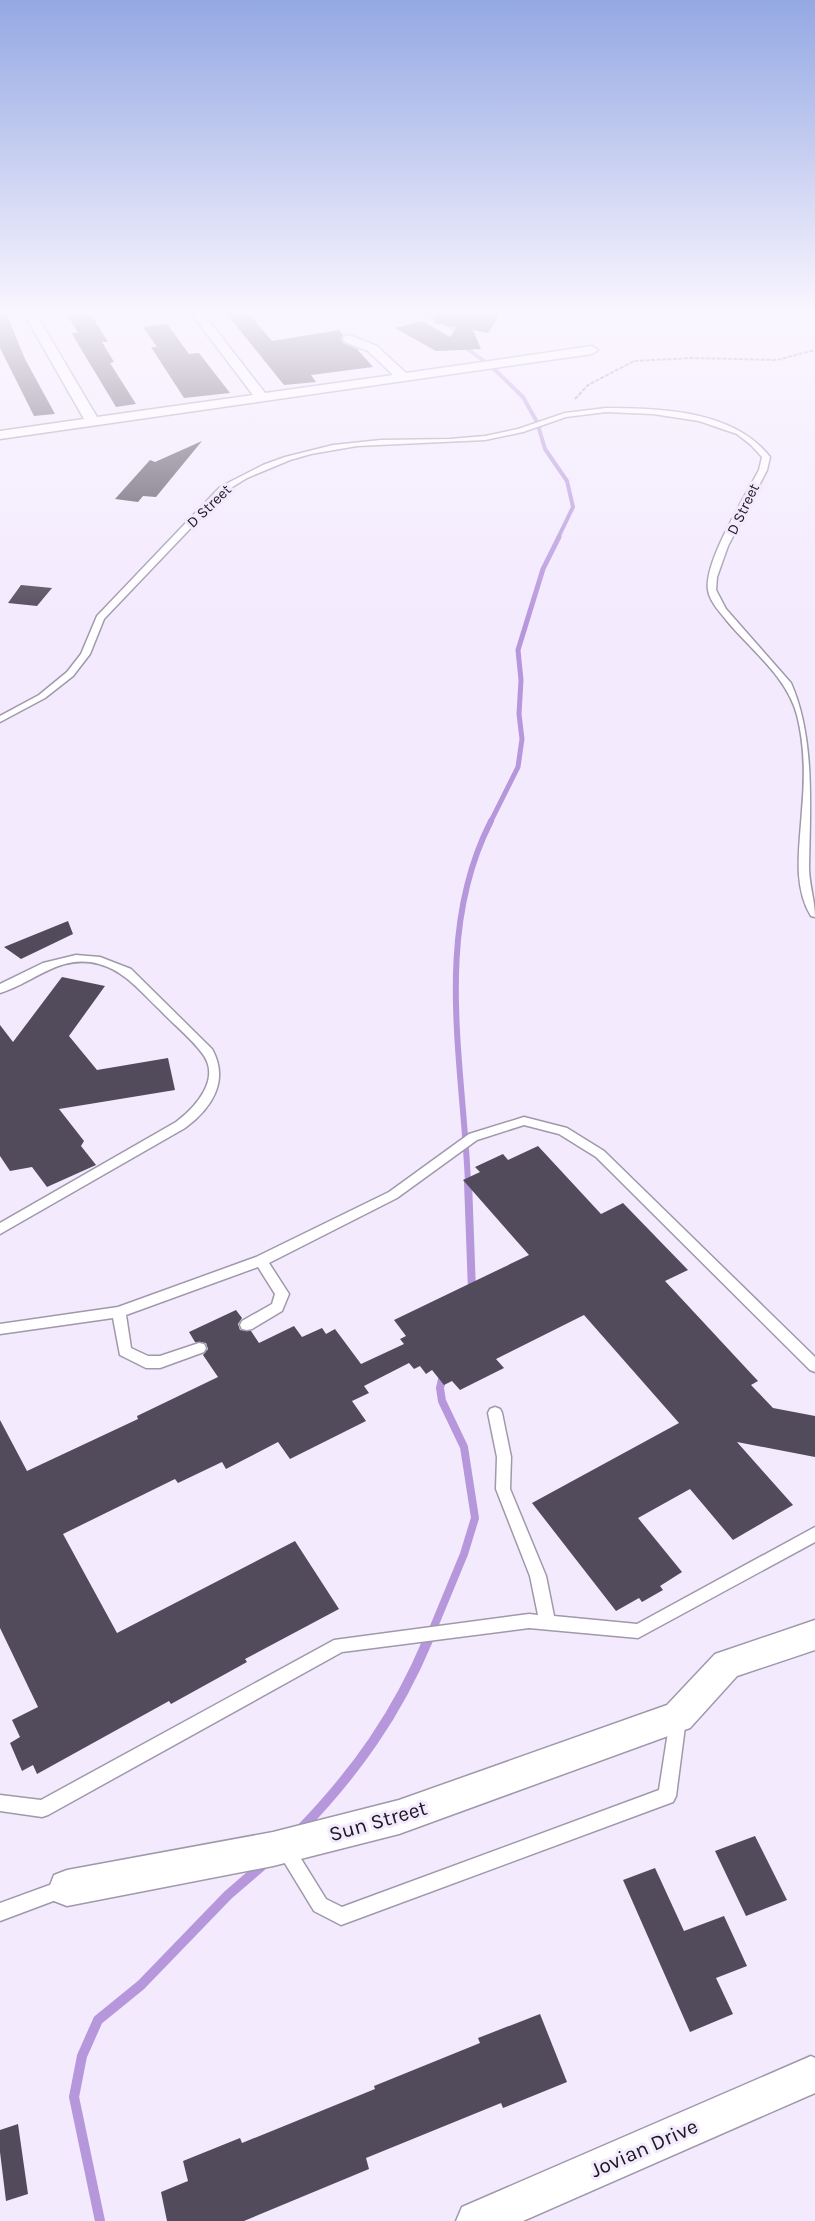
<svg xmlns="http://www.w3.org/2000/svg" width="815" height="2221" font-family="Karla,sans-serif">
<rect width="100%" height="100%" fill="#f3eafe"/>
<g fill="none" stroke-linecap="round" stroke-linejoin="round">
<path stroke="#b697dc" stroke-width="4" d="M 414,313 C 432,318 458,322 461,344 L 492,367 L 523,397 L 537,422 L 545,449 L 567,481 L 573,507 L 558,538"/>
<path stroke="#b697dc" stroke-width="5" d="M 490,823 L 518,767 L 522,739 L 519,714 L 521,680 L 518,650 L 543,569 L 559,537"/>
<path stroke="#b697dc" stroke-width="6" d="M 468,1183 C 463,1062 433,934 491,821"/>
<path stroke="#b697dc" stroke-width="8" d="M 468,1182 L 472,1291
M 428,1641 L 464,1554 L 475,1518 L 464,1447 L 442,1401 L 440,1388 L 443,1375"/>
<path stroke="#b697dc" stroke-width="10" d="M 300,1830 C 356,1772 397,1714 428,1640
M 100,2221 L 74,2097 L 82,2056 L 98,2020 L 141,1985 L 228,1895 L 264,1864"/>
</g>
<path fill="#524b5b" d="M 0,313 L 6,313 L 25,359 L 55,414 L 34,416 L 0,348 Z
M 66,313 L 90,313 L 108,342 L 102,342 L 114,362 L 110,363 L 136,404 L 116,407 L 75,339 L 72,333 L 78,333 Z
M 226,313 L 248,313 L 272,341 L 339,330 L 343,335 L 341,338 L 343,343 L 357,349 L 373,367 L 311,375 L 316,382 L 284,385 Z
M 436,313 L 477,313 L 499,315 L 488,333 L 473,330 L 481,349 L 436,351 L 395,328 L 422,321 L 450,337 L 457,327 L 434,323 Z
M 167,324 L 189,354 L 199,353 L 230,393 L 184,398 L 151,347 L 157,347 L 143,327 Z
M 202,441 L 156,497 L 143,496 L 138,502 L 115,499 L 150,460 L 155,462 Z
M 21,585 L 52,588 L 37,606 L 8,603 Z
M 68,921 L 73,934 L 21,959 L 4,947 Z
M 62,977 L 105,986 L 69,1036 L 97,1070 L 168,1058 L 175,1090 L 59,1109 L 84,1141 L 81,1146 L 96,1165 L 47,1187 L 32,1167 L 10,1171 L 0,1156 L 0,1025 L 13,1042 Z
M 538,1146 L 601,1214 L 623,1203 L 688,1270 L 665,1281 L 758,1381 L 751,1385 L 773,1408 L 815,1416 L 815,1457 L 737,1442 L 793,1505 L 733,1540 L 690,1489 L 638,1518 L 682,1572 L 660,1586 L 663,1590 L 642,1602 L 639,1598 L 616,1611 L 532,1503 L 679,1423 L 584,1315 L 496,1359 L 504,1368 L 460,1390 L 452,1381 L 444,1385 L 432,1370 L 426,1374 L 420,1366 L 414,1369 L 409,1363 L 364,1386 L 369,1393 L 352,1401 L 366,1421 L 290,1459 L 278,1442 L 226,1469 L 222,1462 L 178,1483 L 175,1479 L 63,1534 L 117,1633 L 295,1541 L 339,1609 L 245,1659 L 247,1662 L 171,1704 L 169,1701 L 37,1774 L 33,1765 L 22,1771 L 10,1743 L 20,1737 L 12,1720 L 38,1707 L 0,1628 L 0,1420 L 27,1471 L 138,1419 L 137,1416 L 218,1377 L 203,1355 L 208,1349 L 206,1343 L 195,1342 L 189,1332 L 236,1310 L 242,1318 L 238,1324 L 240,1330 L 251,1331 L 259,1343 L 294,1326 L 302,1337 L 322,1328 L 326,1334 L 335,1329 L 361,1364 L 404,1344 L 400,1339 L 406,1336 L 394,1320 L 529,1255 L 463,1180 L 480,1172 L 475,1167 L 503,1154 L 508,1160 Z
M 755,1836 L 787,1900 L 746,1916 L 715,1851 Z
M 655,1868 L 684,1931 L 724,1916 L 747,1966 L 716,1978 L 733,2014 L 690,2032 L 623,1880 Z
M 540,2014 L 567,2082 L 503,2108 L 501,2103 L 366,2158 L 369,2169 L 244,2221 L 167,2221 L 161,2192 L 188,2181 L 183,2161 L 240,2138 L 242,2143 L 375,2089 L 374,2086 L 480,2043 L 478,2038 Z
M 18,2124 L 28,2194 L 6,2201 L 0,2152 L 0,2130 Z"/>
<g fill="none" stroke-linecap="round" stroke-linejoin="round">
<defs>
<path id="lane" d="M 606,408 C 660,408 734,410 770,457 L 767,470 L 728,546 L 717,577 L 716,590 L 726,609 L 791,683 C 815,737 810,807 809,867 C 809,885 815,900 815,917 L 811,916 C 792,885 800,845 802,810 C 805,778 805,746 797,715 C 787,677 751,650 727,621 C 720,612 710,602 708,590 C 704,561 745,497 759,470 L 762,457 L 751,445 L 737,434 L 699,421 L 653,414 L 606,412 L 566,417 L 523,432 L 485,440 L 357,446 L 311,454 L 290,460 L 247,478 L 226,491 L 104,619 L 90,654 L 73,676 L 45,698 L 0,722 L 0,716 L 39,695 L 67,672 L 81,654 L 97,616 L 220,487 L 263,465 L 285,457 L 333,445 L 381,440 L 450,439 L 485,436 L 518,429 L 565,413 Z
M 76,955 L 100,957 L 131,969 L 212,1049 C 230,1081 211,1109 185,1128 L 0,1234 L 0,1223 L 176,1122 C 196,1107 222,1078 202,1053 C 190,1037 173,1024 160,1010 C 141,992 125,971 99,964 C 60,953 34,983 0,993 L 0,984 L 43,963 Z
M 524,1117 L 567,1128 L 604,1151 L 815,1357 L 815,1372 L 810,1370 L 596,1157 L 559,1134 L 524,1125 L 477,1140 L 397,1198 L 269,1263 L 289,1294 L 282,1311 L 252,1329 L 247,1330 L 242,1329 L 240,1325 L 242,1321 L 272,1304 L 275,1294 L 258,1267 L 126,1315 L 131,1348 L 148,1356 L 160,1356 L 199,1343 L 204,1344 L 206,1348 L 204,1352 L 160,1368 L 146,1368 L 120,1355 L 113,1318 L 0,1334 L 0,1324 L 118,1307 L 256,1257 L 389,1192 L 469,1134 Z
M 495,1407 L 500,1409 L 502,1413 L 511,1457 L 510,1489 L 546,1576 L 554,1616 L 637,1624 L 815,1527 L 815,1542 L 638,1638 L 529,1628 L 342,1652 L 48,1815 L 42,1817 L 0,1811 L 0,1795 L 41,1800 L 334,1640 L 529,1614 L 538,1615 L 530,1576 L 496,1489 L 497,1457 L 488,1413 L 490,1409 Z
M 678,1711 L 684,1713 L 686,1719 L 676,1796 L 673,1802 L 341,1925 L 314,1911 L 275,1847 L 278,1841 L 284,1838 L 290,1841 L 326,1899 L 342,1907 L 659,1790 L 670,1719 L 672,1713 Z
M 66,1879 L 72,1882 L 75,1888 L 72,1894 L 0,1921 L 0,1903 Z"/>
<path id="street" d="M 191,313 L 203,313 L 265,393 L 393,375 L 368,351 L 345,342 L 343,339 L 345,336 L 349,335 L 377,346 L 406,373 L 592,346 L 598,350 L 592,354 L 0,439 L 0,431 L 84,419 L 27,319 L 33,315 L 39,319 L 97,417 L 253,395 Z
M 815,1620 L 815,1650 L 737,1676 L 690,1728 L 399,1834 L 273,1866 L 67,1906 L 54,1901 L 49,1888 L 54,1875 L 67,1870 L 273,1832 L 399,1800 L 667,1705 L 715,1654 Z
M 811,2056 L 815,2058 L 815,2093 L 523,2221 L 456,2221 L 462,2207 Z"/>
</defs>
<use href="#lane" stroke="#a098ab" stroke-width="3"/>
<use href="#street" stroke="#a098ab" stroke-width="3"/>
<path stroke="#938c9b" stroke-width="2" stroke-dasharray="4 1.5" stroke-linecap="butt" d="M 575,399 L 588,385 L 634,361 L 691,358 L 777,360 L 815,350"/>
<use href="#lane" fill="#fff" fill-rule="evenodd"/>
<use href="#street" fill="#fff" fill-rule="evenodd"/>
</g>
<linearGradient id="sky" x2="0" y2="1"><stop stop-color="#94a8e3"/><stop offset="0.5" stop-color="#faf6ff"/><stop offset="1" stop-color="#faf6ff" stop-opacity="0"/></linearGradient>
<rect width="815" height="624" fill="url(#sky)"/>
<g text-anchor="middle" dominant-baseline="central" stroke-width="6" stroke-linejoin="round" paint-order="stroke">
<g font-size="15" fill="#1b181f" stroke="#f3eafe">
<text transform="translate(209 506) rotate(-44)">D Street</text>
<text transform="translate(743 509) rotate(-64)">D Street</text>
</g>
<g font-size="21" fill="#1b181f" stroke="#f3eafe">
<text transform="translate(378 1821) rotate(-16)">Sun Street</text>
<text transform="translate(644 2148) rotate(-24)">Jovian Drive</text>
</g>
</g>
</svg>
